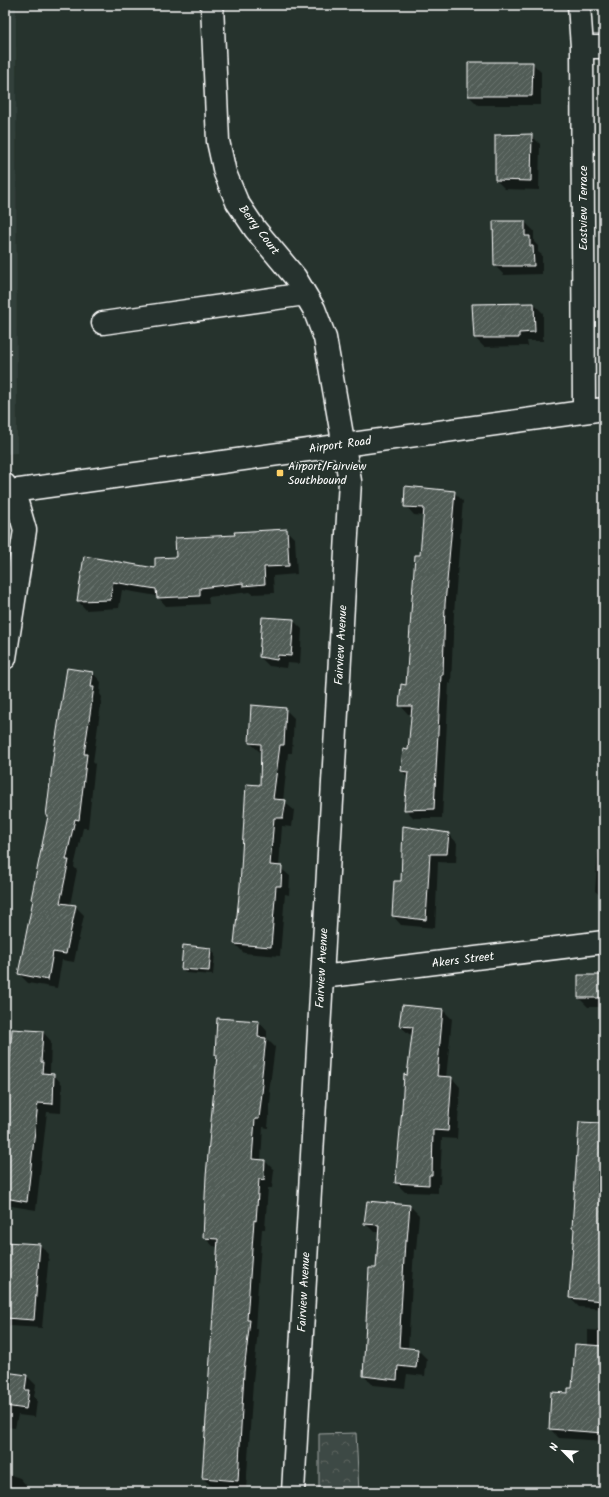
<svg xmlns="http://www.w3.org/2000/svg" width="609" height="1497" font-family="Kalam,sans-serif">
<defs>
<pattern id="forest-crowns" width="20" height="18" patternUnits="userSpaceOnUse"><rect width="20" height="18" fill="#3e4944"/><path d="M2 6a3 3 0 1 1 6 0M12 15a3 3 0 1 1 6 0" fill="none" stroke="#5b6460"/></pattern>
<pattern id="building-hatch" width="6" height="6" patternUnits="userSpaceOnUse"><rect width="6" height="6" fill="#515c57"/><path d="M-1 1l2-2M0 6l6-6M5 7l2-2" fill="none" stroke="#6b7470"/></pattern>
</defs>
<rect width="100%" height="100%" fill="#26332d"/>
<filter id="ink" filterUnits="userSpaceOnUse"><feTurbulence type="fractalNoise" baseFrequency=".025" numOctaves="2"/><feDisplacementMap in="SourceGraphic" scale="8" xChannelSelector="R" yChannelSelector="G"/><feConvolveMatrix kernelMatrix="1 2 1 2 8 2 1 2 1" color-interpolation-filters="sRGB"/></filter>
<g filter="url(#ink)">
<path fill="#333f3a" d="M 5,5 L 16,5 L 17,453 L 5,454 Z"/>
<path fill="url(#forest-crowns)" stroke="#9ea4a2" d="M 356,1433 L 359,1492 L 319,1492 L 319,1434 Z"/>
<path fill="#0007" d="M 469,63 L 532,63 L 541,72 L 541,105 L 478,105 L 469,96 Z
M 531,135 L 540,144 L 539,190 L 505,189 L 496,180 L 496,136 Z
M 525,222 L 534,231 L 534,242 L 538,246 L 538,252 L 542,255 L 542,274 L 504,275 L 495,266 Z
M 534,304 L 543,313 L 543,341 L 527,341 L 528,346 L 484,347 L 475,338 Z
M 454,492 L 463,501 L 454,613 L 451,684 L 449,683 L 442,818 L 414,818 L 405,809 L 408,777 L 402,771 L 409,751 L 412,714 L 408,714 L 400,705 L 407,686 L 424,516 L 414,515 L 406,506 Z
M 286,530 L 295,539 L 297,574 L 273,576 L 274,593 L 253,594 L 250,592 L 208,597 L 209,604 L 166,606 L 157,596 L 122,590 L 119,608 L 86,610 L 78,601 L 85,557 L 156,570 L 177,558 L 236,536 Z
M 293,620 L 302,629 L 300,664 L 287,663 L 286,668 L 269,666 L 260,657 Z
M 93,673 L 101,682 L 100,694 L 102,697 L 93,762 L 95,764 L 88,828 L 83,828 L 74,867 L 77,870 L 70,905 L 75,906 L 84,915 L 74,962 L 62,960 L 57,988 L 28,983 L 19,974 L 34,901 L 32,899 L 49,817 L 47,815 Z
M 285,709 L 294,718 L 292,753 L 288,753 L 283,801 L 294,810 L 292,827 L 282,826 L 279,867 L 290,876 L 289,895 L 285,894 L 280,956 L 244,953 L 235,944 L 261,786 L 262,752 L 259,751 L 250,743 Z
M 603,788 L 604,788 L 604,899 L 595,891 Z
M 449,834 L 457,843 L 456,863 L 438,862 L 435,928 L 401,925 L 393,916 L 402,882 Z
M 210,949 L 215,953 L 213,975 L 186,973 L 182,968 Z
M 603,974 L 604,1007 L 588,1007 L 579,998 L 603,976 Z
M 443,1010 L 452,1019 L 446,1078 L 452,1078 L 460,1087 L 457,1139 L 442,1138 L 440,1184 L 438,1184 L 438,1193 L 405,1192 L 396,1183 L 413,1035 L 409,1034 L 400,1026 Z
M 259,1022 L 267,1031 L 267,1039 L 275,1047 L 269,1092 L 271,1093 L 268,1128 L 263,1127 L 261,1161 L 265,1161 L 274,1170 L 272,1188 L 268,1188 L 265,1229 L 262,1229 L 255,1328 L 258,1330 L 253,1382 L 246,1490 L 212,1487 L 203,1478 L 219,1247 L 213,1246 L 204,1237 L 218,1056 L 216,1054 Z
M 43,1032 L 51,1041 L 50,1071 L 51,1075 L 54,1075 L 62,1084 L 61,1113 L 47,1112 L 36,1210 L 5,1205 L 5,1136 Z
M 580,1123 L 604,1124 L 604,1309 L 579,1307 L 570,1298 L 575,1230 L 573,1228 Z
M 368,1202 L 410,1206 L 419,1215 L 416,1250 L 414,1249 L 408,1349 L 418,1350 L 427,1359 L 425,1376 L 407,1374 L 405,1388 L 373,1385 L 364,1376 L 377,1269 L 380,1232 L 374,1232 L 365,1223 Z
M 40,1245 L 49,1254 L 42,1328 L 9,1326 L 5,1322 L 5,1257 Z
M 588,1330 L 604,1331 L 604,1441 L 559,1438 L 550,1429 L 573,1389 L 588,1345 Z
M 5,1373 L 27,1376 L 36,1385 L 34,1397 L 37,1400 L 35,1417 L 18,1415 L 15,1428 L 5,1427 Z
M 5,1473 L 20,1478 L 32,1492 L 5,1492 Z"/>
<path fill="url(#building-hatch)" stroke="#fff" d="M 468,62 L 533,62 L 532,96 L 468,96 Z
M 532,134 L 531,181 L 495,180 L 495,135 Z
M 493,221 L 525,221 L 525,236 L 530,236 L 530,246 L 533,246 L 534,266 L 494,266 Z
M 534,303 L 535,332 L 519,333 L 519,338 L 474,338 L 472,304 Z
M 405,486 L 455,491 L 445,604 L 443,675 L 441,675 L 434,809 L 404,810 L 408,772 L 401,771 L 403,749 L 408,750 L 412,706 L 399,706 L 401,684 L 406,685 L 415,555 L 420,555 L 424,508 L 404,507 Z
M 287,529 L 289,566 L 264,567 L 265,584 L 243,586 L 243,583 L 200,588 L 200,596 L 157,598 L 156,589 L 113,582 L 110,600 L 77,601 L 84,556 L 155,568 L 155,558 L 176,557 L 175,538 L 235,535 L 234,532 Z
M 262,617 L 294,619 L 291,656 L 278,655 L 277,660 L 259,657 Z
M 67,668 L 93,672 L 91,687 L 94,687 L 84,754 L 87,754 L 79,820 L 75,819 L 66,860 L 69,860 L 60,903 L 76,905 L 66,954 L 53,952 L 48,980 L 18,974 L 33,900 L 31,899 L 48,816 L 46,816 L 54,750 Z
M 251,705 L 286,708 L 284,745 L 280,745 L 273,799 L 286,800 L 283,818 L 274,818 L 270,865 L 282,866 L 281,886 L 276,886 L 271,947 L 234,944 L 240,886 L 246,784 L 260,785 L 261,744 L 249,743 Z
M 403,826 L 449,833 L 447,854 L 430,854 L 426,920 L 392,916 L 394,881 L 401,881 Z
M 183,945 L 211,948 L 209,971 L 181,969 Z
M 578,975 L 604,975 L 604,998 L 578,998 Z
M 402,1005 L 443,1009 L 437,1076 L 452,1077 L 448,1131 L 433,1130 L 432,1175 L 429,1175 L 429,1185 L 395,1183 L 402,1109 L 404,1074 L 407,1075 L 413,1027 L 399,1026 Z
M 217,1018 L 259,1021 L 258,1037 L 266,1038 L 261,1083 L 263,1084 L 259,1119 L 255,1119 L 252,1159 L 265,1160 L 264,1180 L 259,1179 L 256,1221 L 254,1220 L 247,1320 L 250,1320 L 244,1372 L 238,1481 L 202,1478 L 218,1239 L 203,1238 L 206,1176 L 217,1055 L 215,1055 Z
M 12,1029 L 43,1031 L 41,1062 L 43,1062 L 42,1073 L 54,1074 L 53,1104 L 38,1103 L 27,1202 L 5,1198 L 5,1131 Z
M 579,1122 L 604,1123 L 603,1301 L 569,1298 L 574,1229 L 572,1228 Z
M 367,1201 L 410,1205 L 407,1241 L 405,1241 L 399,1347 L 418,1349 L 416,1368 L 398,1366 L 397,1380 L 363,1376 L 369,1268 L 376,1268 L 379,1225 L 364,1224 Z
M 5,1242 L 40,1244 L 34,1320 L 5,1318 Z
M 575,1344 L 604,1346 L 604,1433 L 549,1429 L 551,1392 L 568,1393 L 568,1388 L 572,1388 Z
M 5,1372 L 27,1375 L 25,1390 L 29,1390 L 26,1409 L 5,1406 Z"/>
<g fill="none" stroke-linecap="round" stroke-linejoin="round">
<defs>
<path id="minor" d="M 212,5 L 218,141 L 225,173 L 237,202 L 255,229 L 295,277 L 314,309 L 325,338 L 350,481 L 293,1492
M 579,5 L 582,47 L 584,411
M 582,47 L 604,47
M 103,323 L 305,294
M 5,485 L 16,499 L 25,530 L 5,658
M 5,492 L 604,409
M 322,977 L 604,942"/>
</defs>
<use href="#minor" stroke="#fff" stroke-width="25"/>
<use href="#minor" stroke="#26332d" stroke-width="22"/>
</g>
</g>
<rect fill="#ffd166" stroke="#26332d" stroke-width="1.5" x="276" y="469" width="8" height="8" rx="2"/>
<g text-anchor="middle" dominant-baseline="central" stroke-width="3.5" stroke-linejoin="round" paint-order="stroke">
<g font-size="12" fill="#fff" stroke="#26332d">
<text transform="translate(583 208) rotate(-90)">Eastview Terrace</text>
<text transform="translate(259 230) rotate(53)">Berry Court</text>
<text transform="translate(340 445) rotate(-8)">Airport Road</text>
<text transform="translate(341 645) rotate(-87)">Fairview Avenue</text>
<text transform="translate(463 960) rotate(-7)">Akers Street</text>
<text transform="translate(322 968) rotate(-87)">Fairview Avenue</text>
<text transform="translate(304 1292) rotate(-87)">Fairview Avenue</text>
</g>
<g font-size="12" fill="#fff" stroke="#26332d" text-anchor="start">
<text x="288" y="466">Airport/Fairview<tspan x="288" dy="14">Southbound</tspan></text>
</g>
</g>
<rect width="609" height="1497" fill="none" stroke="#26332d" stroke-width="20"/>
<rect x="10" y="10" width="589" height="1477" fill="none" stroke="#fff" stroke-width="1.5" filter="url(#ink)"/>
<g transform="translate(563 1451) rotate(294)" stroke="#26332d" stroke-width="3" paint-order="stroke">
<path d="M0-3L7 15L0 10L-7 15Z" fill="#ffffff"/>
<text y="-6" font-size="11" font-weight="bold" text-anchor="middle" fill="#ffffff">N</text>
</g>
</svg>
